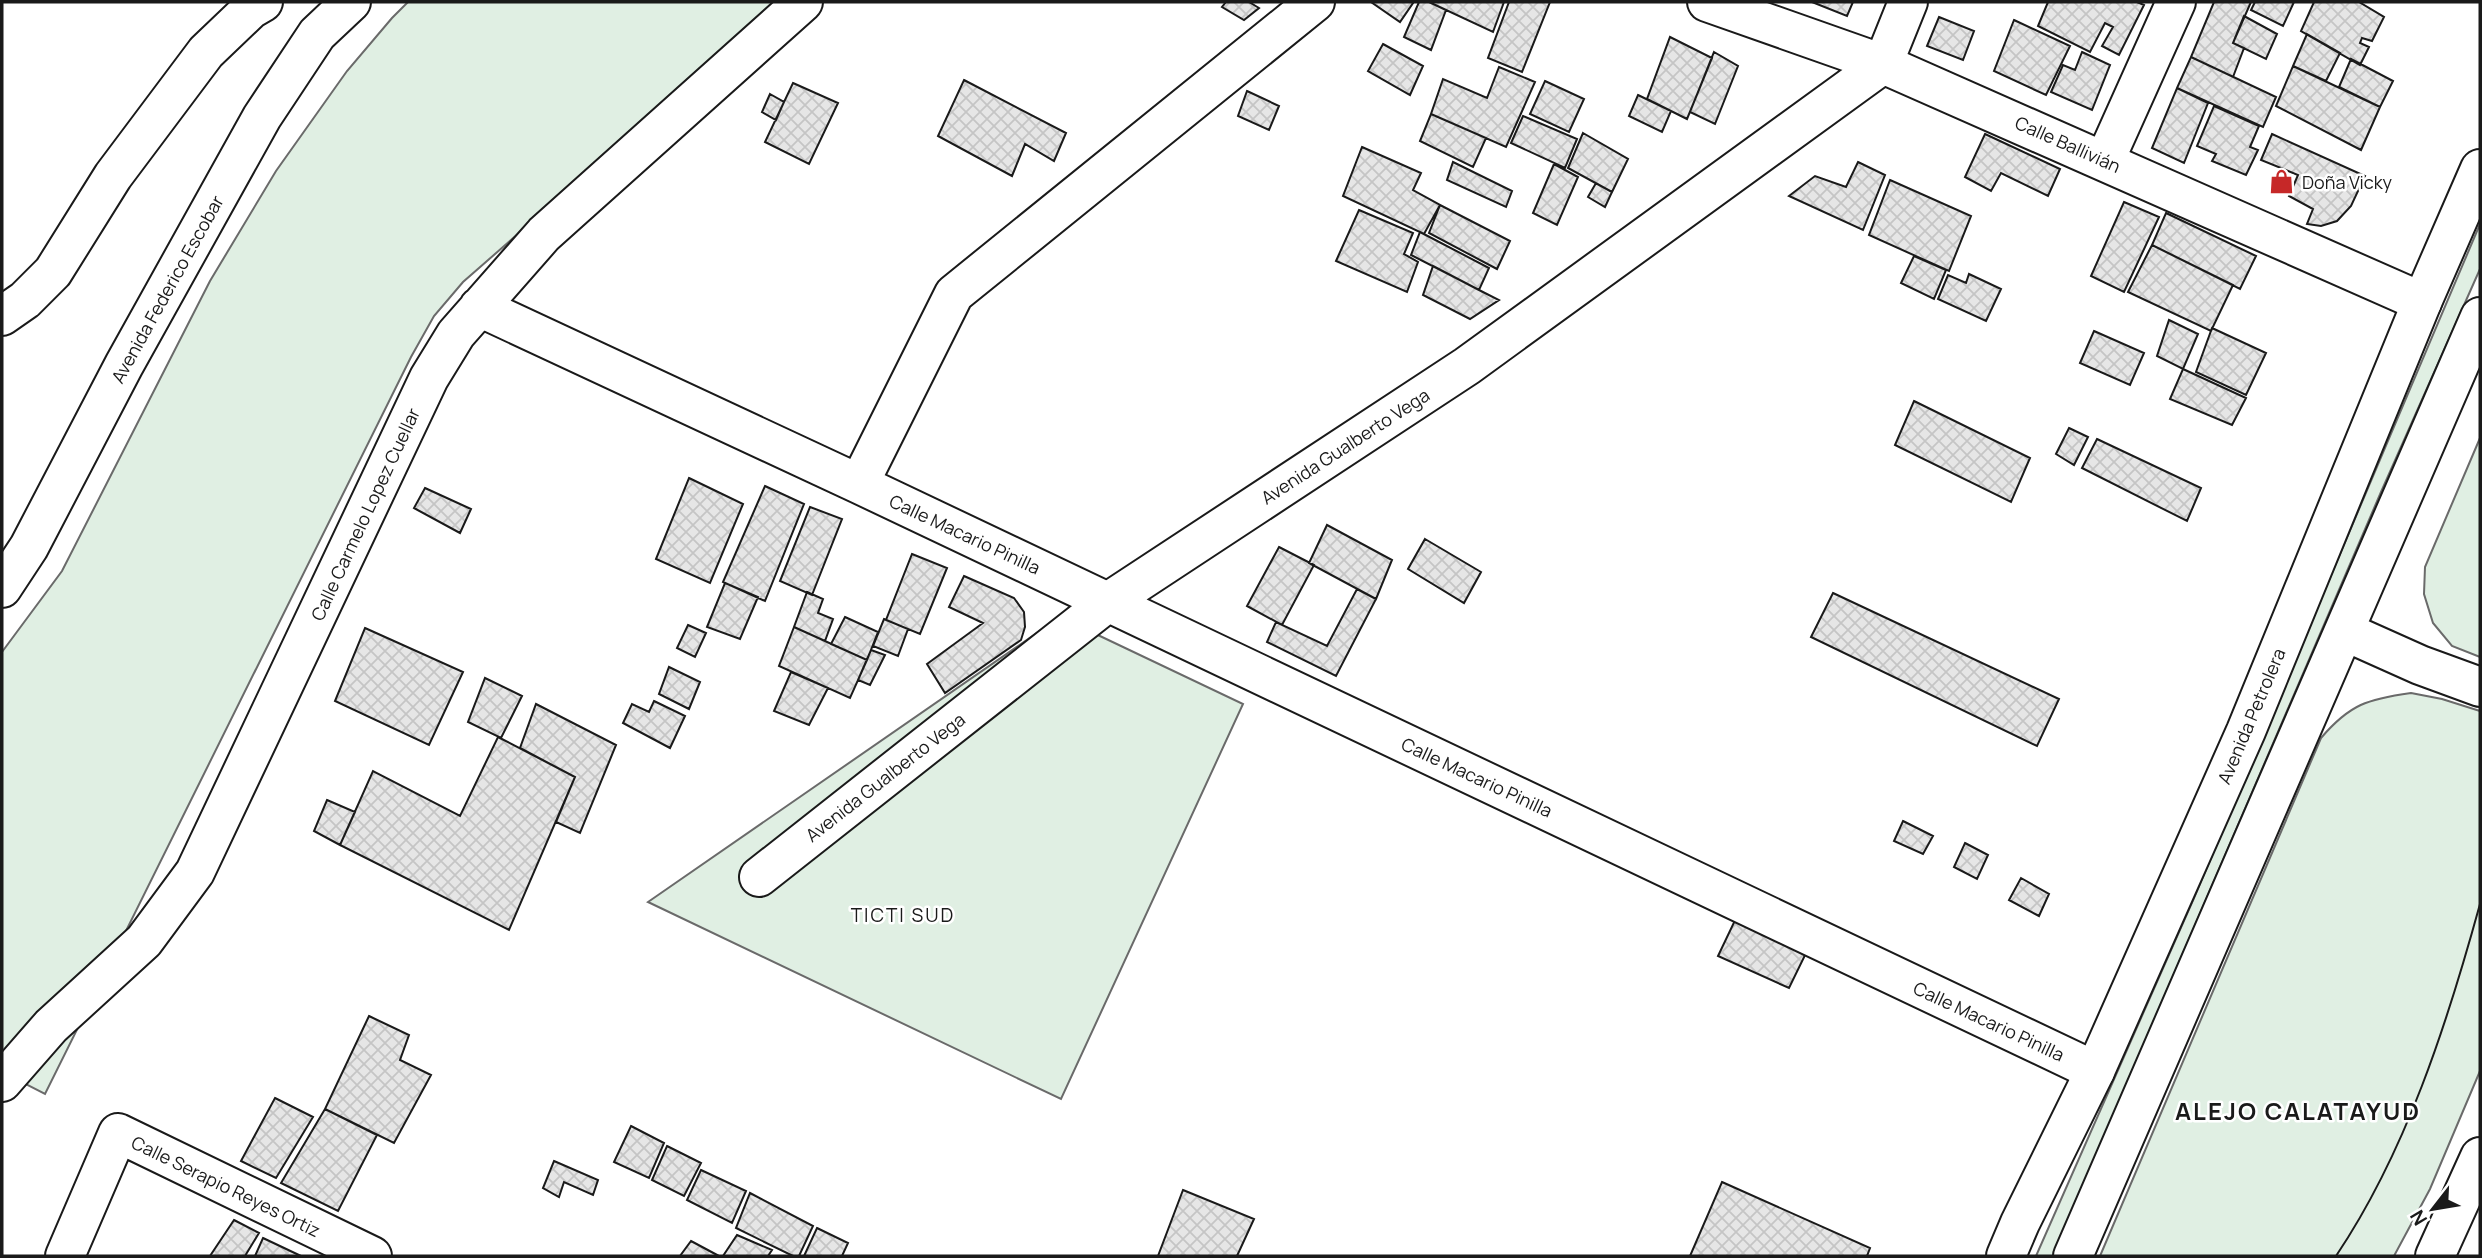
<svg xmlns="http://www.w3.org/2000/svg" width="2482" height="1258" font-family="Manrope,sans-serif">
<defs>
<pattern id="building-cross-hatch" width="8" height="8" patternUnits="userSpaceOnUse" patternTransform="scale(1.75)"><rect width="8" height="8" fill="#e6e6e6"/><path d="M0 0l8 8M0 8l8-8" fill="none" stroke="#c5c5c5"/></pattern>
</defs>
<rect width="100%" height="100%" fill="#fff"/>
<path fill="#e0efe3" stroke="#6a6a6a" stroke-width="2" d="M 408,2 L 783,2 L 463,282 L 434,316 L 411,357 L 45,1094 L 2,1072 L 2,652 L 62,571 L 210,281 L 276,171 L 347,71 L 392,18 Z
M 2480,224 L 2480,269 L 2381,492 L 2053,1256 L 2036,1256 L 2194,898 Z
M 2480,438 L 2480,657 L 2452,646 L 2433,623 L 2424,594 L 2425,567 Z
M 1060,617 L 1243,704 L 1061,1099 L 648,902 Z
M 2411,693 L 2442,699 L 2480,711 L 2480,1071 L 2430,1189 L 2394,1256 L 2100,1256 L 2321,738 C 2350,704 2368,699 2411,693 Z"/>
<path fill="url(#building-cross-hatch)" stroke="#1a1a1a" stroke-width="2" d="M 1226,2 L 1249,2 L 1259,8 L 1244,20 L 1222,7 Z
M 1371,2 L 1412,2 L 1413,3 L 1400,22 Z
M 1419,2 L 1429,2 L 1446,10 L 1431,50 L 1404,37 Z
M 1429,2 L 1504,2 L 1493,32 Z
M 1509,2 L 1550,2 L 1522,72 L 1488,58 Z
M 1812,2 L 1853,2 L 1847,16 Z
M 2048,2 L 2137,2 L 2144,5 L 2119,55 L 2102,46 L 2113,27 L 2105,23 L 2090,52 L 2038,26 Z
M 2214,2 L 2251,2 L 2233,43 L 2244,48 L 2233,77 L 2191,57 Z
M 2255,2 L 2294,2 L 2283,26 L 2251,10 Z
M 2314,2 L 2359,2 L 2384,17 L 2372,41 L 2362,38 L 2360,43 L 2369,47 L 2360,65 L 2301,31 Z
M 2244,16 L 2277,34 L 2266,59 L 2233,43 Z
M 1939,17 L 1974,31 L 1963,60 L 1927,46 Z
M 2014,20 L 2070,46 L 2046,95 L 1994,71 Z
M 2307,34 L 2340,53 L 2326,81 L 2293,66 Z
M 1670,37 L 1712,58 L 1687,119 L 1647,99 Z
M 1383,44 L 1423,66 L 1410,95 L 1368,71 Z
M 1714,52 L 1738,66 L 1715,124 L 1690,112 Z
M 2082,52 L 2110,65 L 2092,110 L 2051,92 L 2063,65 L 2075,70 Z
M 2191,57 L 2276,97 L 2263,127 L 2177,88 Z
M 2351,59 L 2393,81 L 2380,107 L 2339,87 Z
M 2293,66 L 2380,107 L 2361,150 L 2276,106 Z
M 1499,67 L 1535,82 L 1506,147 L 1431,114 L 1443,79 L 1487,98 Z
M 964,80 L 1066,133 L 1054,161 L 1025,144 L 1012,176 L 938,136 Z
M 1545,81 L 1584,99 L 1569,132 L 1530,114 Z
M 793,83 L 838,103 L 809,164 L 765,142 Z
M 2177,88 L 2208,103 L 2184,163 L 2152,148 Z
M 1247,91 L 1279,106 L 1269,130 L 1238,116 Z
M 770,94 L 784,102 L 776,120 L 762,112 Z
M 1638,95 L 1671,111 L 1662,132 L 1629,116 Z
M 2214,106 L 2259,126 L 2250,147 L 2258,150 L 2246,175 L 2212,161 L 2216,154 L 2197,146 Z
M 1431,114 L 1486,138 L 1473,167 L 1420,141 Z
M 1523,116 L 1577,139 L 1565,168 L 1511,143 Z
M 1583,133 L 1628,159 L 1612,192 L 1568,168 Z
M 1985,134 L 2060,169 L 2048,196 L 2001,173 L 1991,191 L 1965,177 Z
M 2272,134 L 2365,176 L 2351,206 L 2337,221 L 2321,226 L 2307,224 L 2313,209 L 2289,196 L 2298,175 L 2261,160 Z
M 1362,147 L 1421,173 L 1413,190 L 1440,205 L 1424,234 L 1343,196 Z
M 1453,162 L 1512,191 L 1506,207 L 1447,180 Z
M 1858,162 L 1885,175 L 1863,230 L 1789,196 L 1815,176 L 1846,187 Z
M 1554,164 L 1578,177 L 1557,225 L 1533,213 Z
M 1890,180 L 1971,216 L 1949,271 L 1869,235 Z
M 1596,183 L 1612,192 L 1605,207 L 1588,197 Z
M 2124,202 L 2159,217 L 2124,292 L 2091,276 Z
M 1440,205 L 1510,241 L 1497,269 L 1429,233 Z
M 1359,210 L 1413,233 L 1404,254 L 1418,262 L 1407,292 L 1336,261 Z
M 2166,213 L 2256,256 L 2240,289 L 2152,245 Z
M 1420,232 L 1489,268 L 1479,290 L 1411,255 Z
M 2152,245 L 2233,285 L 2211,331 L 2128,292 Z
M 1914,256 L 1946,270 L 1934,299 L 1901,283 Z
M 1433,266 L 1479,290 L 1499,300 L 1470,319 L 1423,295 Z
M 1969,274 L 2001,289 L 1986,321 L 1938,299 L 1948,275 L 1966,283 Z
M 2169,320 L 2198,334 L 2183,369 L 2157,356 Z
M 2212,328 L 2266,353 L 2246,395 L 2196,372 Z
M 2094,331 L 2144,353 L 2130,385 L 2080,363 Z
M 2183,369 L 2246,398 L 2232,425 L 2170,399 Z
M 1914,401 L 2030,458 L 2011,502 L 1895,445 Z
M 2069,428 L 2088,437 L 2074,465 L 2056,454 Z
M 2097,439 L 2201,488 L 2187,521 L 2082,468 Z
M 689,478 L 743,504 L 710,583 L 656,559 Z
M 765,486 L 804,504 L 765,601 L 723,582 Z
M 425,488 L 471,509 L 460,533 L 414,508 Z
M 810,507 L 842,519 L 812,595 L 780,581 Z
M 1327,525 L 1392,560 L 1376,599 L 1309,563 Z
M 1425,539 L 1481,572 L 1464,603 L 1408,569 Z
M 1279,547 L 1314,565 L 1282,625 L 1247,606 Z
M 912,554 L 947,568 L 920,634 L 886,620 Z
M 964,576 L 1014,598 L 1024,612 L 1025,627 L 1021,640 L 945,693 L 927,664 L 983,623 L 949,607 Z
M 725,583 L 758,597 L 740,639 L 707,627 Z
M 1357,589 L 1376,599 L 1336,676 L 1267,642 L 1276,622 L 1327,646 Z
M 807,592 L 823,599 L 818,613 L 833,619 L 825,641 L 794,627 Z
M 1833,593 L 2059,699 L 2037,746 L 1811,637 Z
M 845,617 L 878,632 L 867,660 L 831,644 Z
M 884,619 L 908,629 L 898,656 L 873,646 Z
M 688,625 L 706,633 L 695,657 L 677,648 Z
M 794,627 L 867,660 L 850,698 L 779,666 Z
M 365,628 L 463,672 L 429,745 L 335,701 Z
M 871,650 L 885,655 L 870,685 L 858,680 Z
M 669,667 L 700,682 L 689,709 L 659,694 Z
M 791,672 L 828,688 L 809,725 L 774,711 Z
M 485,678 L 522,696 L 501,738 L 468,722 Z
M 654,701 L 685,716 L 670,748 L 623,723 L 632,704 L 649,712 Z
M 536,704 L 616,745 L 580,833 L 556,822 L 575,777 L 520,748 Z
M 498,737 L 575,777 L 509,930 L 340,845 L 373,771 L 460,816 Z
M 327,800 L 355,812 L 340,845 L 314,831 Z
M 1903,821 L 1933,836 L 1923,854 L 1894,841 Z
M 1965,843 L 1988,855 L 1977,879 L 1954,867 Z
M 2021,878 L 2049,894 L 2039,916 L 2009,900 Z
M 1738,914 L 1809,947 L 1789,988 L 1718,956 Z
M 369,1016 L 409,1035 L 400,1060 L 431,1075 L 394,1143 L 325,1109 Z
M 275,1098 L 313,1117 L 276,1178 L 241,1161 Z
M 325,1109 L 377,1135 L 338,1211 L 281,1183 Z
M 631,1126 L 664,1143 L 649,1178 L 614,1162 Z
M 667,1146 L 701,1163 L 684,1196 L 652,1180 Z
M 554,1161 L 598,1180 L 593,1195 L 564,1182 L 559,1197 L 543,1188 Z
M 701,1170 L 746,1191 L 732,1223 L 687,1200 Z
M 1722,1182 L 1870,1248 L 1867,1256 L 1690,1256 Z
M 1183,1190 L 1254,1219 L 1237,1256 L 1158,1256 Z
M 750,1193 L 813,1226 L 799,1256 L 793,1256 L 736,1228 Z
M 234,1220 L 259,1233 L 245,1256 L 210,1256 Z
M 817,1228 L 848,1243 L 842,1256 L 804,1256 Z
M 737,1235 L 772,1250 L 768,1256 L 723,1256 Z
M 263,1238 L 301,1256 L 255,1256 Z
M 691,1241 L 719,1256 L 680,1256 Z"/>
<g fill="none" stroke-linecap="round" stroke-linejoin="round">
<defs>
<path id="minor" d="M 1707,2 L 1883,64 L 2422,302
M 2105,160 L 2176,2
M 479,307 L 859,484 L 2095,1071
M 2,316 L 25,300 L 53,272 L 113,176 L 206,52 L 251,9 L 263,2
M 859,484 L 954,294 L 1315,2
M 2,588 L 29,547 L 124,365 L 262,117 L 317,34 L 351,2
M 759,877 L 1108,602 L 1467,366 L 1883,64 L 1908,2
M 2,1082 L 51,1026 L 144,941 L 195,872 L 429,378 L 456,334 L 544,234 L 803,2
M 65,1256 L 118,1133 L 372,1256
M 2435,1256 L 2480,1157"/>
<path id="highway" d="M 2344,631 L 2420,665 L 2480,687
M 2006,1256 L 2020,1223 L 2095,1071 L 2246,731 L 2422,302 L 2480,169
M 2073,1256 L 2480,317"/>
</defs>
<use href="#minor" stroke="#1a1a1a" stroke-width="42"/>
<use href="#highway" stroke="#1a1a1a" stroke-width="42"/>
<use href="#minor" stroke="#fff" stroke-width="38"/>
<use href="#highway" stroke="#fff" stroke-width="38"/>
<path stroke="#1a1a1a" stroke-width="2" d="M 2336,1256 C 2406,1152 2447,1024 2480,904"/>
</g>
<defs>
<symbol id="shop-bare" viewBox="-9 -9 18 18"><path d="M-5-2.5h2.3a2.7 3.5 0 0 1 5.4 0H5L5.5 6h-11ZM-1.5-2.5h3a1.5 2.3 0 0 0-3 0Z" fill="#c62828" stroke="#fff" stroke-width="2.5" paint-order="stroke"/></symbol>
</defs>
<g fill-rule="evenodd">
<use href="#shop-bare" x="2264" y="164" width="35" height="35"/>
</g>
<g text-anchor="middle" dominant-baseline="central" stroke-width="5" stroke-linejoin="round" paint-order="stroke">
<g font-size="18" fill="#1a1a1a" stroke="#fff">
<text transform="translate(2068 144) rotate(24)">Calle Ballivián</text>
<text transform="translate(167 289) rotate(-61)">Avenida Federico Escobar</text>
<text transform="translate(1345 446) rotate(-33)">Avenida Gualberto Vega</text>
<text transform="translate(365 514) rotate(-65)">Calle Carmelo Lopez Cuellar</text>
<text transform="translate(965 534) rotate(25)">Calle Macario Pinilla</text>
<text transform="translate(2251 716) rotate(-67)">Avenida Petrolera</text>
<text transform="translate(885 777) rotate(-38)">Avenida Gualberto Vega</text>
<text transform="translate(1477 777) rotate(25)">Calle Macario Pinilla</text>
<text transform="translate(1989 1021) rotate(25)">Calle Macario Pinilla</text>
<text transform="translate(226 1186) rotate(26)">Calle Serapio Reyes Ortiz</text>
</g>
<g font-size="18" fill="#1a1a1a" stroke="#fff" text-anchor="start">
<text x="2302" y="182">Doña Vicky</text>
</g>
<g font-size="19" letter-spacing="2" fill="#1a1a1a" stroke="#fff">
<text x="903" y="915">TICTI SUD</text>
</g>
<g font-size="24" font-weight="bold" letter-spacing="2" fill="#1a1a1a" stroke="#fff">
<text x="2298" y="1110">ALEJO CALATAYUD</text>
</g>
</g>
<rect width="2482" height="1258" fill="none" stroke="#1a1a1a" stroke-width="7"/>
<g transform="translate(2433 1209) rotate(239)" stroke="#ffffff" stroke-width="5" paint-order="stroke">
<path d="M0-5L12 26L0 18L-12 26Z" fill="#1a1a1a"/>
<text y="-10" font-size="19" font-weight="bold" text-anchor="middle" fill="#1a1a1a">N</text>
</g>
</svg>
